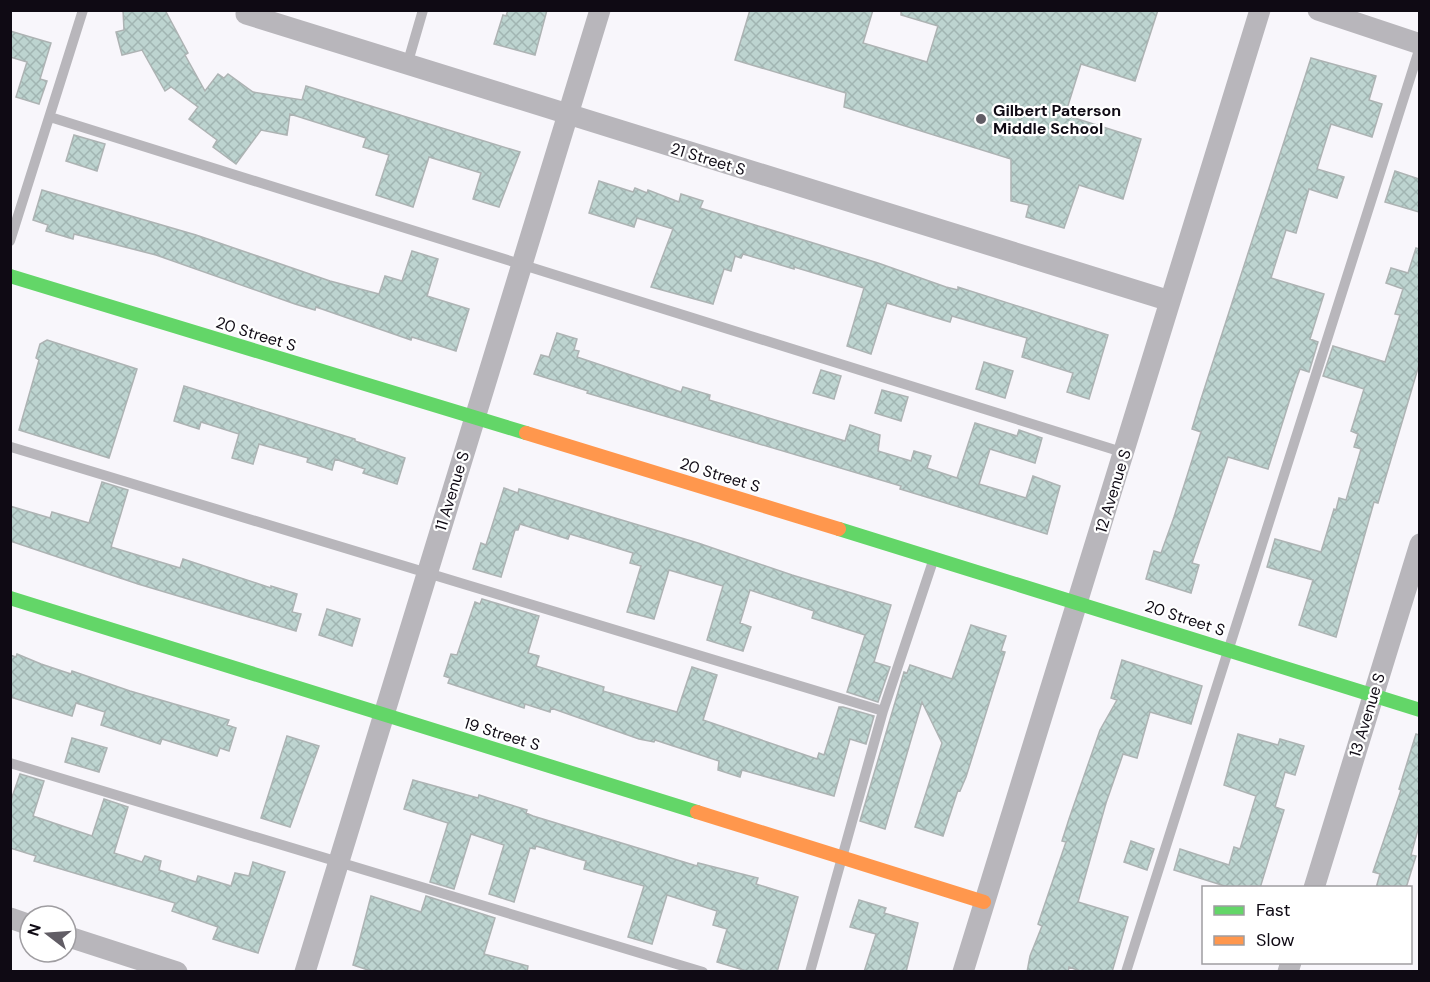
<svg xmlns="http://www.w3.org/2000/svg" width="1430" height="982" font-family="'DM Sans',sans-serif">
<defs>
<pattern id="building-cross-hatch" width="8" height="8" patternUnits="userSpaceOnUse" patternTransform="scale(1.5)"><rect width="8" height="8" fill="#bdd4d0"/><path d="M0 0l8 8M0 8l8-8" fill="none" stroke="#a1b5b2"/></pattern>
</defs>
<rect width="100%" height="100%" fill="#f8f6fb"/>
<path fill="url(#building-cross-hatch)" stroke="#adb3b3" stroke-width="1.5" d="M 123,10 L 165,10 L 188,53 L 185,55 L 205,91 L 218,74 L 224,78 L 228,74 L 253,92 L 302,100 L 306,86 L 520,152 L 499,207 L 473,199 L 481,173 L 429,157 L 413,207 L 376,195 L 389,155 L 363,147 L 366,138 L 290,114 L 287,135 L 261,130 L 236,164 L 213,147 L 217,140 L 189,119 L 198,107 L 171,87 L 165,91 L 142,50 L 122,55 L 116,32 L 124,30 Z
M 508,10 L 547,10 L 535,55 L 494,44 L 503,15 L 506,16 Z
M 750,10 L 873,10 L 863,43 L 927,62 L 938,26 L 901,15 L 901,10 L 1158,10 L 1135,81 L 1081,64 L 1065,115 L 1141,139 L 1123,199 L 1079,185 L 1064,228 L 1026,217 L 1029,205 L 1011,201 L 1011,159 L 844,107 L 846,93 L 735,60 Z
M 10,31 L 51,43 L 40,79 L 47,81 L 39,104 L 16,97 L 27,62 L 10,57 Z
M 1311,58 L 1376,76 L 1369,100 L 1382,104 L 1372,137 L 1331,124 L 1317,169 L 1344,177 L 1337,198 L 1309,189 L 1296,233 L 1286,230 L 1271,278 L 1324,294 L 1310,339 L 1318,342 L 1309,372 L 1300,369 L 1296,380 L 1268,469 L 1228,457 L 1192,563 L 1199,565 L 1191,593 L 1146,579 L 1154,551 L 1161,553 L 1174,517 L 1201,432 L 1192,429 L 1201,399 Z
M 74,135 L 105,144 L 97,171 L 66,161 Z
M 1395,171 L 1419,179 L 1419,212 L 1385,202 Z
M 599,181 L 633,192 L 635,188 L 647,193 L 648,190 L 679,202 L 681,194 L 703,201 L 700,208 L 878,263 L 946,287 L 958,290 L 958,287 L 1108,335 L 1089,399 L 1067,392 L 1073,373 L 1022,357 L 1027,338 L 952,316 L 950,322 L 887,303 L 871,354 L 847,346 L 864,288 L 794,267 L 794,269 L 743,254 L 741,258 L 735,256 L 731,271 L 724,269 L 713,304 L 651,287 L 673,229 L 637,218 L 634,227 L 589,213 Z
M 42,190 L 196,235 L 330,281 L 379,294 L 385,276 L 402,281 L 412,251 L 438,259 L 427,296 L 469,309 L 456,351 L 412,337 L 411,340 L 316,307 L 315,310 L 295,304 L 156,255 L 74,234 L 73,239 L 46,231 L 48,225 L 33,220 Z
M 1416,248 L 1419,249 L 1419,365 L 1378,503 L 1374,502 L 1336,637 L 1299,625 L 1313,580 L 1267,567 L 1275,539 L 1321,552 L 1334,509 L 1336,510 L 1339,498 L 1346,500 L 1361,449 L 1354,447 L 1358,434 L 1351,431 L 1364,389 L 1323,376 L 1333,346 L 1385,362 L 1400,315 L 1395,314 L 1403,289 L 1386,283 L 1391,268 L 1408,273 Z
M 557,333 L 577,339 L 574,350 L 579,351 L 577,357 L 681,392 L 683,387 L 710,395 L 709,400 L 845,441 L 850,425 L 880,435 L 878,451 L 911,461 L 914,451 L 931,456 L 927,468 L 957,478 L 975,423 L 1017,436 L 1019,430 L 1042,438 L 1035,463 L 990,449 L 979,484 L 1026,498 L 1033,476 L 1060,486 L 1047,534 L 900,489 L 901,486 L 587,393 L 588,391 L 534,374 L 541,355 L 549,357 Z
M 47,340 L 137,369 L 109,458 L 19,430 L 39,360 L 36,358 L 40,344 Z
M 984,362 L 1013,371 L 1005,398 L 976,389 Z
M 821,370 L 841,376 L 834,399 L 813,393 Z
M 184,386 L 355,439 L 355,441 L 405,458 L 397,484 L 363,473 L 365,469 L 335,459 L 332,470 L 307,462 L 308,458 L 259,444 L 253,464 L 232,458 L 239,434 L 201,422 L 199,429 L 174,421 Z
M 882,390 L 908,397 L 901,421 L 875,413 Z
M 102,482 L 128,490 L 111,547 L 180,568 L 183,559 L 271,588 L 271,586 L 297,594 L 292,612 L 301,614 L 296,631 L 138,584 L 10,541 L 10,506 L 50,518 L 52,512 L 89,523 Z
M 504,488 L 518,493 L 519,489 L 698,543 L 792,575 L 891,605 L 874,662 L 890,667 L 878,702 L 847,692 L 865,635 L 812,618 L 814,611 L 750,590 L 740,623 L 751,627 L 743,651 L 707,640 L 723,586 L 669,570 L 654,619 L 627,612 L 641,566 L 630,563 L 633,553 L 570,534 L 568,539 L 520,524 L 518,530 L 515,530 L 501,577 L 473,569 L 481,543 L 486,545 Z
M 482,599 L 539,616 L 528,653 L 539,656 L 536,666 L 604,687 L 603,691 L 677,712 L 692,667 L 717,675 L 703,720 L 817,759 L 819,753 L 824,755 L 839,707 L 843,707 L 874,716 L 866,744 L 850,739 L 834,796 L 742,770 L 740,777 L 718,770 L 719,761 L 655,740 L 654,742 L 639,739 L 551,708 L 550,712 L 525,704 L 524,708 L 448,683 L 450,678 L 444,676 L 451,654 L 457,655 L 475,602 L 480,604 Z
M 327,609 L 360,619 L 352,646 L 319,635 Z
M 971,625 L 1006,636 L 1001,651 L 1005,652 L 966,777 L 960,791 L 958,790 L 943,836 L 915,827 L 942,743 L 922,702 L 885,829 L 860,821 L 904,672 L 907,673 L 910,665 L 952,679 Z
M 17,654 L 41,664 L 71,674 L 72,671 L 130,691 L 229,720 L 227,725 L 236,728 L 229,751 L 220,748 L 217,756 L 162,739 L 160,744 L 101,725 L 105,712 L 76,703 L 72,716 L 10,697 L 10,655 L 16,657 Z
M 1122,660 L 1202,686 L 1191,724 L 1150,712 L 1137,758 L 1123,754 L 1106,803 L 1078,902 L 1128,917 L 1112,972 L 1083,972 L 1069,967 L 1068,972 L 1027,972 L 1030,956 L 1042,926 L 1038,924 L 1066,842 L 1062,841 L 1069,819 L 1100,730 L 1117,700 L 1111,698 Z
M 1238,734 L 1278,745 L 1280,739 L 1304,746 L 1295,775 L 1285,772 L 1275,807 L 1284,810 L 1260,888 L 1231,888 L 1174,870 L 1180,849 L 1229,865 L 1234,847 L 1240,849 L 1256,796 L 1224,785 Z
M 1416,734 L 1419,735 L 1419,826 L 1411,855 L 1416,856 L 1406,888 L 1376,888 L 1380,874 L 1373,872 L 1401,790 L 1399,789 Z
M 287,736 L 319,746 L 290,827 L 261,818 Z
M 72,738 L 107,748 L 99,772 L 65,762 Z
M 20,774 L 44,781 L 33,816 L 92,836 L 104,799 L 128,807 L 114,853 L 142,862 L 145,856 L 161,861 L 159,870 L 196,882 L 198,876 L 231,886 L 235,873 L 249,876 L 253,862 L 285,872 L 258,953 L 213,939 L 218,927 L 172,911 L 175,903 L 34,861 L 36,856 L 10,848 L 10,803 Z
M 413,780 L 478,798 L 479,795 L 527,810 L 526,813 L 533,816 L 697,866 L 698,863 L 758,878 L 756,884 L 798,897 L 777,972 L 750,972 L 717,962 L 727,929 L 713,925 L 717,911 L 667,895 L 652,944 L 628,937 L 644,886 L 584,869 L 586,861 L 536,846 L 535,849 L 530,848 L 514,902 L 489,894 L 504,845 L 471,834 L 454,889 L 430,882 L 448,823 L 404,809 Z
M 1131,841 L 1154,849 L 1147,870 L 1124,862 Z
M 371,896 L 421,912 L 426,896 L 495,918 L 484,954 L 528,966 L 527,972 L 374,972 L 353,965 Z
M 859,900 L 886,908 L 884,913 L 918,923 L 906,972 L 864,972 L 876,934 L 850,927 Z"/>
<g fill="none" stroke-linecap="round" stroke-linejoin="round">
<path stroke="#b8b6bb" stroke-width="10" d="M 407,65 L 423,10
M 50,117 L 1125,453
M 10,241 L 83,10
M 11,447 L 883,711
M 10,763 L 703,972
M 810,972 L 883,711 L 933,561
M 1126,972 L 1420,47"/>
<path stroke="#b8b6bb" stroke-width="21" d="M 247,10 L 246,14 L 1170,301
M 1318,10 L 1420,44
M 1314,888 L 1420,544
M 10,918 L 30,925
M 66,936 L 177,972
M 305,972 L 600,10
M 963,972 L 1260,10
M 1288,972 L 1291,962"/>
<path stroke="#63d668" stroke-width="14" d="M 10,276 L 526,433
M 839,529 L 1420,710
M 10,598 L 697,812"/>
<path stroke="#ff974d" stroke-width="14" d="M 526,433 L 839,529
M 697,812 L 984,902"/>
</g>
<circle fill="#615d65" stroke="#fff" stroke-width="2" cx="981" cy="119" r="6"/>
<g text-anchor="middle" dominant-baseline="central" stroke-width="4.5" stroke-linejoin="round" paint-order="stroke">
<g font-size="16" font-weight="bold" fill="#0f0a14" stroke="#fff" text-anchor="start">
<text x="993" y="110">Gilbert Paterson<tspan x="993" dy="18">Middle School</tspan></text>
</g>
<g font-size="16" fill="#0f0a14" stroke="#fff">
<text transform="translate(708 159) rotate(17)">21 Street S</text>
<text transform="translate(256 334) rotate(17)">20 Street S</text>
<text transform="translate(720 475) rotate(17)">20 Street S</text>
<text transform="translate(452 491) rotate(-73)">11 Avenue S</text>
<text transform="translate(1113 491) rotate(-73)">12 Avenue S</text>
<text transform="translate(1185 618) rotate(18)">20 Street S</text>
<text transform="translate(1367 715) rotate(-73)">13 Avenue S</text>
<text transform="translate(502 734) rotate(17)">19 Street S</text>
</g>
</g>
<rect width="1430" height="982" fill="none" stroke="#0f0a14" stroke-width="24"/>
<rect x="1202" y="886" width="210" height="78" fill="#ffffff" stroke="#9f9da1" stroke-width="1.5"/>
<rect x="1214" y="906" width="30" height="9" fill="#63d668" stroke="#9f9da1" stroke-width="1.5"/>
<text x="1256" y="916" font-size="18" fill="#0f0a14">Fast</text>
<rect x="1214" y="936" width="30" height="9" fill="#ff974d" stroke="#9f9da1" stroke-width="1.5"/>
<text x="1256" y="946" font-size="18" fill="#0f0a14">Slow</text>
<g transform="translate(48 934) rotate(287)"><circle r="28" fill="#ffffff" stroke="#9f9da1" stroke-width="1.5"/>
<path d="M0-4.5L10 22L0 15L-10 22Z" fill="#615d65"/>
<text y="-9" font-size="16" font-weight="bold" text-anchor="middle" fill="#0f0a14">N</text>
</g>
</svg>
